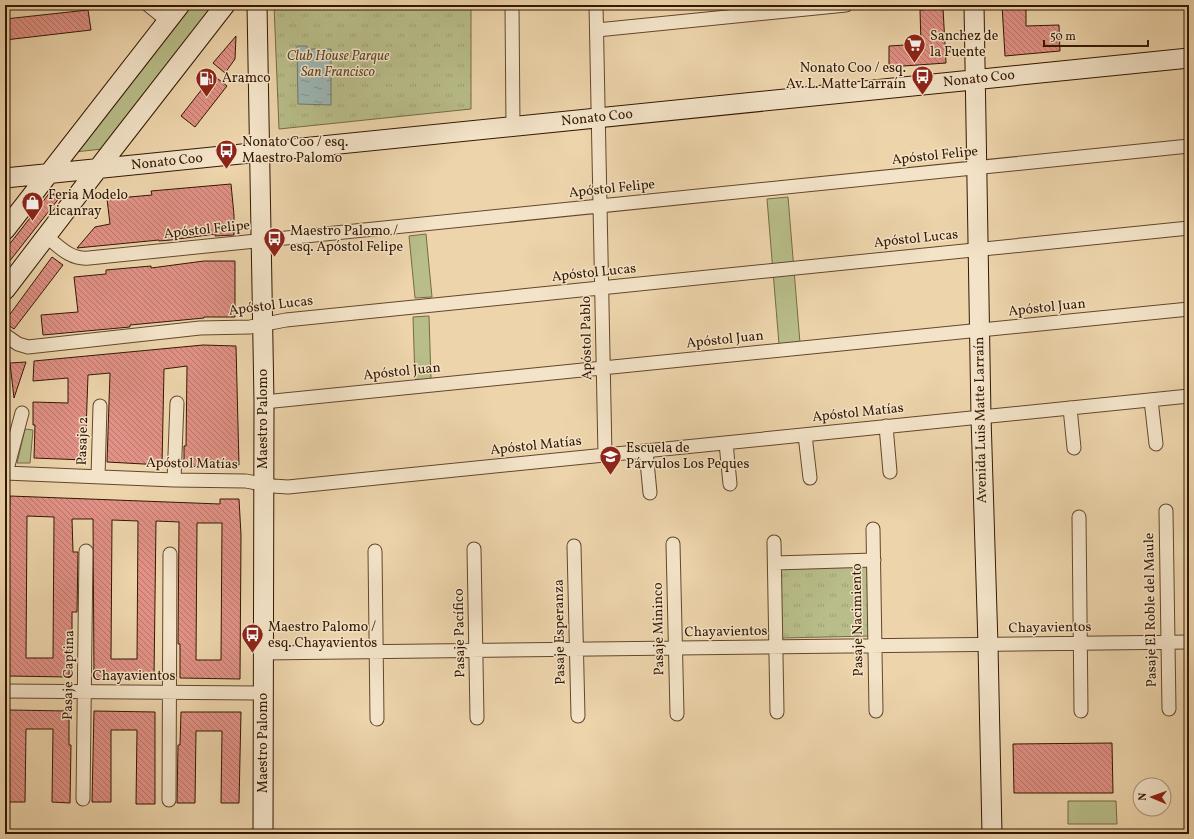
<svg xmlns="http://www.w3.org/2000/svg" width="1194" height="839" font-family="Vollkorn,serif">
<defs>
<pattern id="park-tufts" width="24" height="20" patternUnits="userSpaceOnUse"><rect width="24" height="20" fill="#b8bd89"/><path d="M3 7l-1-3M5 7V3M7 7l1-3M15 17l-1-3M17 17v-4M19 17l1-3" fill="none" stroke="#9fa275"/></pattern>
<pattern id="water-ripples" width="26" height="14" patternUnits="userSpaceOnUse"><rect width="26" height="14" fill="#9cb6b3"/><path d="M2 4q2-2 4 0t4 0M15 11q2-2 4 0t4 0" fill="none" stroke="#80938f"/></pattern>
<pattern id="building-back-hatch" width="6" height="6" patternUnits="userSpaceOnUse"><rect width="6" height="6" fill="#e19185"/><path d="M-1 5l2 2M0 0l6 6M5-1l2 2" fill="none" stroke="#b7756b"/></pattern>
</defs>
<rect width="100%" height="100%" fill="#edd4ab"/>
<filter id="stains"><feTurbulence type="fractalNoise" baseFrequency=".005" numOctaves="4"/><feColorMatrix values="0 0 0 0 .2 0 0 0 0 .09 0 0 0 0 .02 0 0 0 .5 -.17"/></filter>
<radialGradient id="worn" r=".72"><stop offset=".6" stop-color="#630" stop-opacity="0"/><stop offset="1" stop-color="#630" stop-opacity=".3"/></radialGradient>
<path fill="#b8bd89" stroke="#766a46" d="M 189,5 L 214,5 L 102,149 L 75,152 Z
M 788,197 L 800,343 L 779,344 L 767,199 Z
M 426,234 L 432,297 L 415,298 L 409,236 Z
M 429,316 L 431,379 L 415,380 L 413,317 Z
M 25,429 L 33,430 L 30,463 L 17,463 Z
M 1068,801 L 1116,801 L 1117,824 L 1068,824 Z"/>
<path fill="url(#park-tufts)" stroke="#766a46" d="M 274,5 L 471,5 L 471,109 L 279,129 Z
M 868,564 L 869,636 L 782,638 L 780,566 Z"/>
<path fill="url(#water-ripples)" stroke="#72776c" d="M 297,46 L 307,46 L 307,49 L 331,49 L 331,105 L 298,104 Z"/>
<path fill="url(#building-back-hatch)" stroke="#331802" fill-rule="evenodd" d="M 1002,5 L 1026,5 L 1026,26 L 1059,25 L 1060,51 L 1005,56 Z
M 943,8 L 946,63 L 889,67 L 889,46 L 921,44 L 920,10 Z
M 88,10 L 91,30 L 5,40 L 5,19 Z
M 236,36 L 235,59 L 225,73 L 213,63 Z
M 213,75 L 227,86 L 195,127 L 181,116 Z
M 231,184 L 234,215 L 234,235 L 215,236 L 215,234 L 171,240 L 159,241 L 159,240 L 77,248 L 95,227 L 110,224 L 107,199 L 152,195 L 151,191 Z
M 51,191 L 60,197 L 5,267 L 5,250 Z
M 52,257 L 63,265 L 14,329 L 5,323 L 5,321 Z
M 204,261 L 235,261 L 235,317 L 204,317 L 204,318 L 130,325 L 130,327 L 43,335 L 41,315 L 78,312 L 74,277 L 106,274 L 106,270 L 151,266 L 151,268 Z
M 203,345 L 236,346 L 239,465 L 206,465 L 206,467 L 184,466 L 184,446 L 186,446 L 187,366 L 164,369 L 162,465 L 107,462 L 110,373 L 88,375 L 85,460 L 34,458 L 35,425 L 33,425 L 33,402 L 68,403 L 68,378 L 33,381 L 34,361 Z
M 26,362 L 14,398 L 10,363 Z
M 10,496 L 220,504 L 220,499 L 239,499 L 241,535 L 240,679 L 180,678 L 180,644 L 178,644 L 179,522 L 156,521 L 154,678 L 94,678 L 93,519 L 72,519 L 73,552 L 78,552 L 77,612 L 72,612 L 72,643 L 70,643 L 69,677 L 9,676 L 7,618 ZM 27,516 L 54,517 L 53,658 L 26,658 ZM 112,520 L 138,521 L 137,659 L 111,659 ZM 197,523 L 222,523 L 221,660 L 196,660 Z
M 9,710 L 69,711 L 69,745 L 71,745 L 70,803 L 52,802 L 53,729 L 26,729 L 25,802 L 7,802 Z
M 94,711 L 155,712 L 155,804 L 136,804 L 137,730 L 111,730 L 111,802 L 92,802 Z
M 181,712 L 241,712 L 239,803 L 221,803 L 222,731 L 196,731 L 195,803 L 177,803 L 178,745 L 180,745 Z
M 1112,743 L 1113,793 L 1014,793 L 1013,744 Z"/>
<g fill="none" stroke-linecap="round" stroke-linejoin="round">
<defs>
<path id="street" d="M 148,5 L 168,21
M 512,5 L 513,127
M 596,5 L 605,455
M 597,30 L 846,5
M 46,236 C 59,247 71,260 89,258 L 1189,146
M 5,335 L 18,344 L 28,347 L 200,328 L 250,327 L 286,320 L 1189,228
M 1151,400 L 1156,444
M 264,402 L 1189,309
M 1070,408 L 1074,448
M 886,426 L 890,472
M 805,435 L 810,478
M 726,443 L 730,484
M 646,451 L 650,493
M 5,473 L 174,480 L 246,481 L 273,486 L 288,487 L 1189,396
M 6,473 L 22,413
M 98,477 L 100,406
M 174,480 L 177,403
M 1166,511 L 1169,709
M 1079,517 L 1081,711
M 873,529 L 876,711
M 774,542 L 777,712
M 673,544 L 677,714
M 574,546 L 578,716
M 474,549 L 477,718
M 375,551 L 377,719
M 775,563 L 874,560
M 263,653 L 1189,642
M 5,691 L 263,693
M 83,799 L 86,551
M 169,800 L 170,554"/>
<path id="secondary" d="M 257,5 L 264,402 L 263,834
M 974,5 L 981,417 L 988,645 L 992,834
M 5,178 L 1189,58
M 5,230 L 180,5
M 5,290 L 113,149 L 225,5"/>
</defs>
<use href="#street" stroke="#62472c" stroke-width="15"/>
<use href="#secondary" stroke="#331802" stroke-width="21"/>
<use href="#street" stroke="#f3e3c8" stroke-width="13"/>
<use href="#secondary" stroke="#f3e3c8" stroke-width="19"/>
</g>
<defs>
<symbol id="supermarket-pin" viewBox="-11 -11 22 30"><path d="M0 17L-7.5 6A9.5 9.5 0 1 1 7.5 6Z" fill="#8f2418" stroke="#f3e3c8"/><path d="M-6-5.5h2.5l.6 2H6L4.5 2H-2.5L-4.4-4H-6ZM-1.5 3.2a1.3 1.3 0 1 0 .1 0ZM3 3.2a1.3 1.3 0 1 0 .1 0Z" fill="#fff"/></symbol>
<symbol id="bus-pin" viewBox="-11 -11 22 30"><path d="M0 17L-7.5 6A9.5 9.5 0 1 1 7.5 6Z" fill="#8f2418" stroke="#f3e3c8"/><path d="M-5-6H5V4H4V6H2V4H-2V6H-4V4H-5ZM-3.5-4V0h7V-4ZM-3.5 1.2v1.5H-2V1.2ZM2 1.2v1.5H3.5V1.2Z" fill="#fff"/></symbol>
<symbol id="fuel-pin" viewBox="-11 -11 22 30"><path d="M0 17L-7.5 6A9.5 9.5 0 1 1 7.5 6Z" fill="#8f2418" stroke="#f3e3c8"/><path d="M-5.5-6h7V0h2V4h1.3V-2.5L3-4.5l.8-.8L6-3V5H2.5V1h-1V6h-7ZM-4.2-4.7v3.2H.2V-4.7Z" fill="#fff"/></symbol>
<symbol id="shop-pin" viewBox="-11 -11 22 30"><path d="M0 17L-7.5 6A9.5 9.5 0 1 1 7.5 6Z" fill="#8f2418" stroke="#f3e3c8"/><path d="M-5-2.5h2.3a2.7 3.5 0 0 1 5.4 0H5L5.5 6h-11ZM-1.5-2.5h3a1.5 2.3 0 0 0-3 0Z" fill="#fff"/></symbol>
<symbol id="school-pin" viewBox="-11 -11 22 30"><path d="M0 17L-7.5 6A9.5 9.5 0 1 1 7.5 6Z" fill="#8f2418" stroke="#f3e3c8"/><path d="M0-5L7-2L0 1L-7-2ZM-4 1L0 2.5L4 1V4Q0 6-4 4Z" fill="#fff"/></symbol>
</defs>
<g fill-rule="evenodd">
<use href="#supermarket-pin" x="902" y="32" width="25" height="34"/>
<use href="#bus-pin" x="910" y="64" width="25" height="34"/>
<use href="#fuel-pin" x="194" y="66" width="25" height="34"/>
<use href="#bus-pin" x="214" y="138" width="25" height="34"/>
<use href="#shop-pin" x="20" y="190" width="25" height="34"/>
<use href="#bus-pin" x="262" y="226" width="25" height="34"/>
<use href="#school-pin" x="598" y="444" width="25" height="34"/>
<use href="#bus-pin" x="240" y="622" width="25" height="34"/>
</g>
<g text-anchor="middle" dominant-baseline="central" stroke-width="3" stroke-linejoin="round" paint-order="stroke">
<g font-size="14" fill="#331802" stroke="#f3e3c8" text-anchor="start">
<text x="930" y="36">Sanchez de<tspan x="930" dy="16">la Fuente</tspan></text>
<text x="906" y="68" text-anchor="end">Nonato Coo / esq.<tspan x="906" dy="16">Av. L. Matte Larraín</tspan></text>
<text x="222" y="78">Aramco</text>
<text x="242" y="142">Nonato Coo / esq.<tspan x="242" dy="16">Maestro Palomo</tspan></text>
<text x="48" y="195">Feria Modelo<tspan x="48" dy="16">Licanray</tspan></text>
<text x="290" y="231">Maestro Palomo /<tspan x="290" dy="16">esq. Apóstol Felipe</tspan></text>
<text x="626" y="448">Escuela de<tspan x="626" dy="16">Párvulos Los Peques</tspan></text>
<text x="268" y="627">Maestro Palomo /<tspan x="268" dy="16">esq. Chayavientos</tspan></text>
</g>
<g font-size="14" font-style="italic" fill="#5b4a2a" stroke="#f3e3c8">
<text x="338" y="56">Club House Parque<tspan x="338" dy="16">San Francisco</tspan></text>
</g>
<g font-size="14" fill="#331802" stroke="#f3e3c8">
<text transform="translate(979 79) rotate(-6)">Nonato Coo</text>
<text transform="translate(597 118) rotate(-6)">Nonato Coo</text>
<text transform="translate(935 156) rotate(-6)">Apóstol Felipe</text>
<text transform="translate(167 162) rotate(-6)">Nonato Coo</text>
<text transform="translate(612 189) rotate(-6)">Apóstol Felipe</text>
<text transform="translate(207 230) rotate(-6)">Apóstol Felipe</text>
<text transform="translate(916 239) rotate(-6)">Apóstol Lucas</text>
<text transform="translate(594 273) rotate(-6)">Apóstol Lucas</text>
<text transform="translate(271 306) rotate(-7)">Apóstol Lucas</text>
<text transform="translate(1047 308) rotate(-6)">Apóstol Juan</text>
<text transform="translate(587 338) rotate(-91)">Apóstol Pablo</text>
<text transform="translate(725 340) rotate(-6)">Apóstol Juan</text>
<text transform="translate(402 372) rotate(-6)">Apóstol Juan</text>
<text transform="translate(858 413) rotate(-6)">Apóstol Matías</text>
<text transform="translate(263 419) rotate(-90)">Maestro Palomo</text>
<text transform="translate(981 420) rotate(-91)">Avenida Luis Matte Larraín</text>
<text transform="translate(83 441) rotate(-88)">Pasaje 2</text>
<text transform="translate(536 446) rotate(-6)">Apóstol Matías</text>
<text transform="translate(192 464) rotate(1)">Apóstol Matías</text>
<text transform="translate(1151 610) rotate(-91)">Pasaje El Roble del Maule</text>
<text transform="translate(858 620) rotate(-91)">Pasaje Nacimiento</text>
<text transform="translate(1050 628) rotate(-1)">Chayavientos</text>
<text transform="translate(659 629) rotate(-91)">Pasaje Mininco</text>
<text transform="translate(560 632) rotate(-91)">Pasaje Esperanza</text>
<text transform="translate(726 632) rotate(-1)">Chayavientos</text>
<text transform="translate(460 633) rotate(-91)">Pasaje Pacífico</text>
<text transform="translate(69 675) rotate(-89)">Pasaje Captina</text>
<text x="134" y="676">Chayavientos</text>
<text transform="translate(263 743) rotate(-90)">Maestro Palomo</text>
</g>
</g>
<rect width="1194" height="839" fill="none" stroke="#edd4ab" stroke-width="20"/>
<rect x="6" y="6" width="1182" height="827" fill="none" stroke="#331802" stroke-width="2"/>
<rect x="10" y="10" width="1174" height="819" fill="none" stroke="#331802"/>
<g transform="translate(1152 797) rotate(272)"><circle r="19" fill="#f3e3c8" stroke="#a69279"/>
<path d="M0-3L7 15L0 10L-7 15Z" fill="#8f2418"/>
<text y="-6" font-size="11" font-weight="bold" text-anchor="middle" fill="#331802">N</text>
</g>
<path d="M1044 40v6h104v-6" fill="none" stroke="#331802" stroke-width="2"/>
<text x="1050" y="40" font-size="12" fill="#331802" stroke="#f3e3c8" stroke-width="3" paint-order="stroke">50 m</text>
<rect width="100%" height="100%" filter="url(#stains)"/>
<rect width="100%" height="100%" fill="url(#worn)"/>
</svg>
